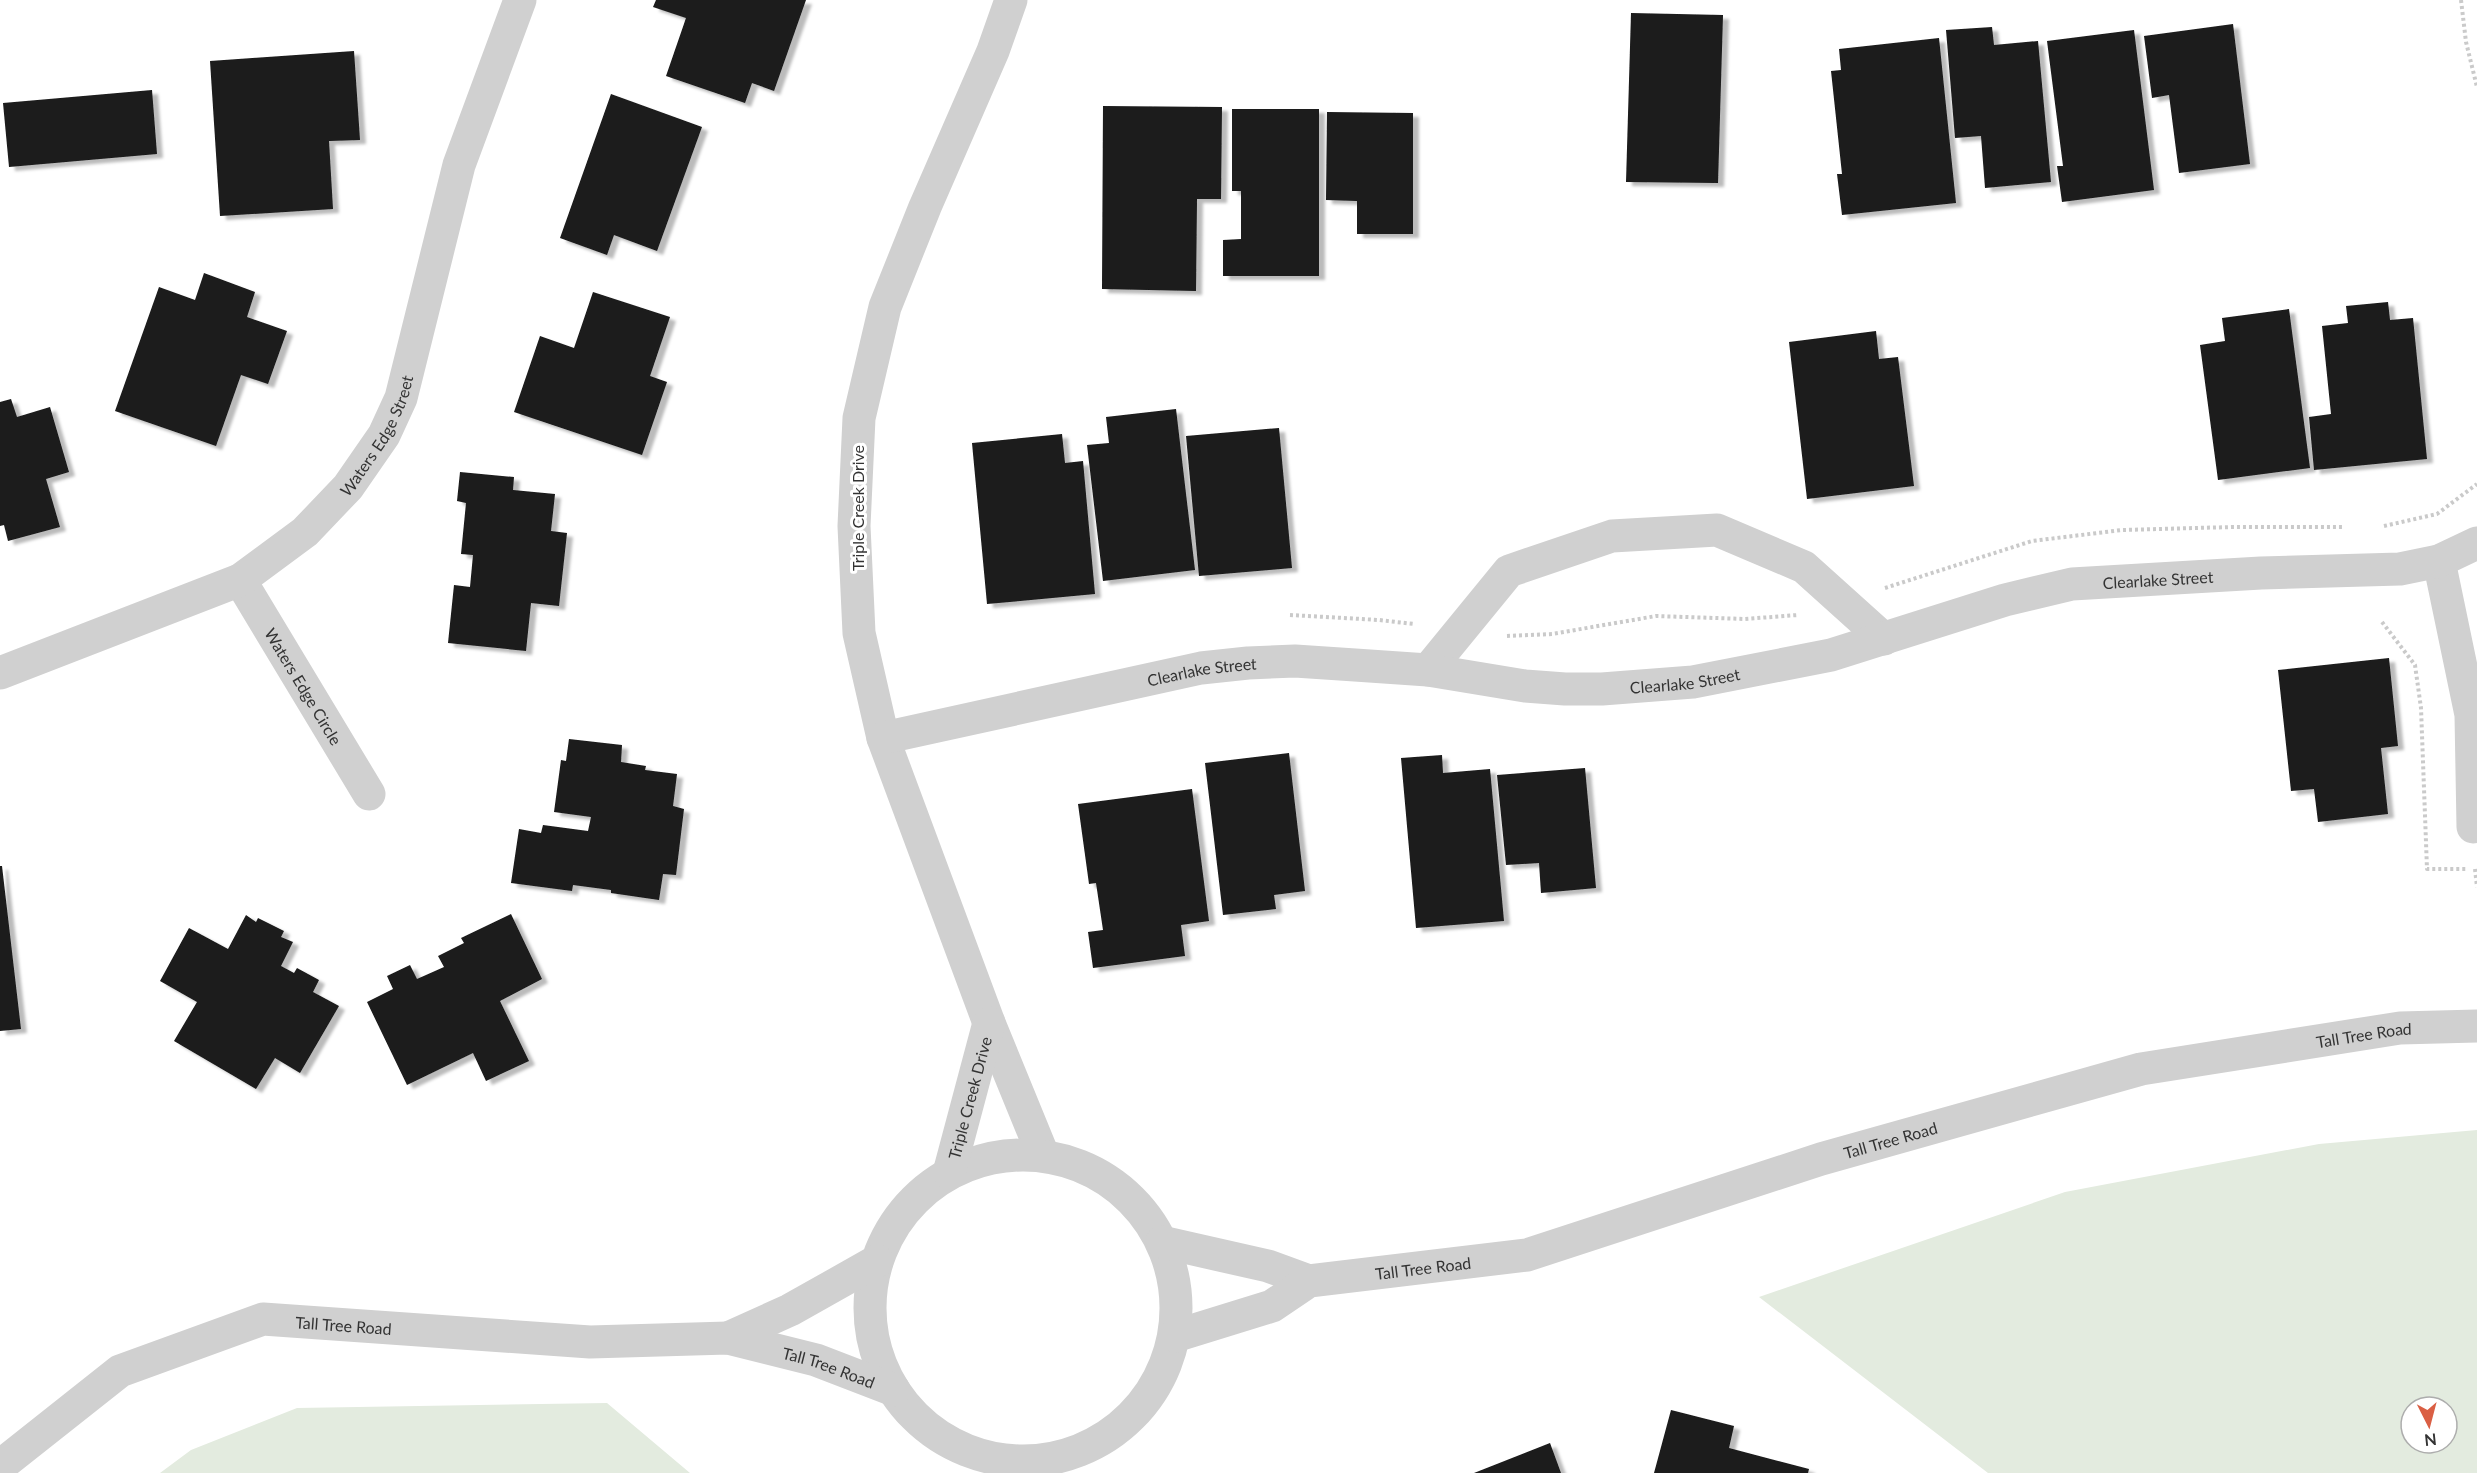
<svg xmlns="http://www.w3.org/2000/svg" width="2477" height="1473" font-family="Lato,sans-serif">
<defs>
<filter id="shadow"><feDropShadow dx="6" dy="4" stdDeviation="1.5" flood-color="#0004"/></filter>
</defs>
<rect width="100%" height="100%" fill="#fff"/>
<path fill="#e3ebdf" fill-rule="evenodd" d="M 2477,1130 L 2477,1473 L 1988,1473 L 1759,1297 L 2065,1192 L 2319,1144 ZM 2411,1407 L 2447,1407 L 2447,1443 L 2411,1443 Z
M 607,1403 L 690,1473 L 160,1473 L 191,1450 L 297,1408 Z"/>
<path fill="#1a1a1a" filter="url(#shadow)" d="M 656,0 L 806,0 L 774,91 L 752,83 L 745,103 L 666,76 L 686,18 L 653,7 Z
M 1631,13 L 1723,15 L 1718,183 L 1626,182 Z
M 2233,24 L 2250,164 L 2179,173 L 2169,95 L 2152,98 L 2144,36 Z
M 1992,27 L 1994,45 L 2038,41 L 2051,182 L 1985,188 L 1981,136 L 1955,138 L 1946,30 Z
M 2134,30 L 2154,190 L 2062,202 L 2057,166 L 2063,166 L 2047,41 Z
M 1939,38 L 1956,203 L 1842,215 L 1837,174 L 1842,174 L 1831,71 L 1841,70 L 1839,49 Z
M 354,51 L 360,140 L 329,141 L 333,209 L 220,216 L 210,61 Z
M 152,90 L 157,154 L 9,167 L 3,103 Z
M 611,94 L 702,127 L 657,251 L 614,235 L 607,255 L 560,238 Z
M 1103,106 L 1222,107 L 1221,199 L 1197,199 L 1196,291 L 1102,289 Z
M 1232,109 L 1319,109 L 1319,276 L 1223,276 L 1223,240 L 1241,239 L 1241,191 L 1232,191 Z
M 1327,112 L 1413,113 L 1413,234 L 1357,234 L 1357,201 L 1326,200 Z
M 204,273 L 255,292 L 247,317 L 287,331 L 268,384 L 241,375 L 216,446 L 115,411 L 159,287 L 195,300 Z
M 593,292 L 670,317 L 650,376 L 667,382 L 642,455 L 514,412 L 540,336 L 574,348 Z
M 2388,302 L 2390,320 L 2413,318 L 2427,459 L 2314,470 L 2309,417 L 2331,414 L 2322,326 L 2348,323 L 2346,306 Z
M 2289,309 L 2310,468 L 2218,480 L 2200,345 L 2225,341 L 2222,318 Z
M 1876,331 L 1879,359 L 1898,357 L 1914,486 L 1807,499 L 1789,342 Z
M 11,399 L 17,417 L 50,407 L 69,472 L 46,479 L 60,527 L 8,541 L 4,525 L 0,526 L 0,402 Z
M 1176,409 L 1195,570 L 1103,581 L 1087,445 L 1109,443 L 1106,417 Z
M 1279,428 L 1292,568 L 1199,576 L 1186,436 Z
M 1062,434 L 1065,463 L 1083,461 L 1095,594 L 987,604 L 972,443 Z
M 460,472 L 514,477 L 513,490 L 555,494 L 551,531 L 567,533 L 559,606 L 531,603 L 526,651 L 448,643 L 454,585 L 470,587 L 473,555 L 461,554 L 466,503 L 457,501 Z
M 2389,658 L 2398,746 L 2381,748 L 2388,814 L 2318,822 L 2314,789 L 2291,791 L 2278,670 Z
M 569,739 L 622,745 L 621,762 L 646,766 L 645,770 L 677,774 L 673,806 L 684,809 L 676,875 L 663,874 L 659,900 L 611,893 L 611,890 L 573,885 L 572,891 L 511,883 L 519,829 L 541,833 L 543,825 L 588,831 L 591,817 L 554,812 L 561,760 L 566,761 Z
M 1289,753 L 1305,891 L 1274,895 L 1276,909 L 1223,915 L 1205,763 Z
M 1442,755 L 1443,773 L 1490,769 L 1504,921 L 1416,928 L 1401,758 Z
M 1585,768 L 1596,888 L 1541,893 L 1539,863 L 1506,865 L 1497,775 Z
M 1192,789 L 1209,921 L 1181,925 L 1185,956 L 1093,968 L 1088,932 L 1103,930 L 1096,883 L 1089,884 L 1078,804 Z
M 0,866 L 2,866 L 21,1029 L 0,1031 Z
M 511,914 L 542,979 L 500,1001 L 529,1061 L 486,1081 L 473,1053 L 407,1085 L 367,1002 L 393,989 L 387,976 L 410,965 L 417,979 L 444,967 L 438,956 L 464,943 L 461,938 Z
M 246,915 L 256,922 L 258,918 L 284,931 L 281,937 L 293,942 L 281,966 L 294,973 L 297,968 L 319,980 L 313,992 L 339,1006 L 300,1073 L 275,1058 L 256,1089 L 174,1041 L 197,1002 L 160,981 L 189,928 L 228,949 Z
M 1671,1410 L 1734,1426 L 1729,1448 L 1809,1469 L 1808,1473 L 1654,1473 Z
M 1550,1443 L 1561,1473 L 1474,1473 Z"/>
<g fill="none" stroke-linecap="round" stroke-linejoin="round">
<path stroke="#cacaca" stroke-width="4" stroke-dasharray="3 3" stroke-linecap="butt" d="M 2461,0 L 2466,42 L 2477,87
M 2384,526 L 2437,514 L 2477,484
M 1885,588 L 2032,541 L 2122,530 L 2233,527 L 2344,527
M 1290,615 L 1379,620 L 1414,624
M 2382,622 L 2415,665 L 2421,708 L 2427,869 L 2467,869
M 1507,636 L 1552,634 L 1656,616 L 1745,619 L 1798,615
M 2475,869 L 2477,887"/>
<g stroke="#d0d0d0" stroke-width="33">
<path d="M 1011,0 L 993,51 L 925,207 L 885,307 L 859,418 L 854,526 L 859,633 L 883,738 L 989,1023 L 1043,1155"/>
<path d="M 2439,561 L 2471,715 L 2473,827"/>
<path id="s1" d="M 240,580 L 369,794"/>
<path d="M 1428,670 L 1509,571 L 1612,536 L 1717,530 L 1804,567 L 1884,639"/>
<path id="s2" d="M 0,673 L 240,580 L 305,532 L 348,487 L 384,435 L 401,398 L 459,165 L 520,0"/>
<path id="s3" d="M 883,738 L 1201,668 L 1248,663 L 1295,661 L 1355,665 L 1428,670 L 1525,686 L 1565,689 L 1602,689 L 1693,682 L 1831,655 L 2005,600 L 2072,584 L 2261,573 L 2400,569 L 2439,561 L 2477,543"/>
<circle cx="1023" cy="1308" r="153"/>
<path id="s4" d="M 949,1173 L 989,1023"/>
<path d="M 1162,1242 L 1268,1266 L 1309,1281"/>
<path id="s5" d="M 1175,1336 L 1272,1306 L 1309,1281 L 1527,1255 L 1821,1159 L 2141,1069 L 2400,1028 L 2477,1026"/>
<path d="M 728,1338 L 790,1310 L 877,1261"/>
<path id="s6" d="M 0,1466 L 120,1371 L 263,1319 L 590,1342 L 728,1338 L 816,1360 L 894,1390"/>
</g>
</g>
<g text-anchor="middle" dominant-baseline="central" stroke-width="6" stroke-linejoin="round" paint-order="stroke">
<g font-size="16" fill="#333" stroke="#fff">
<text stroke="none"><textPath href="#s2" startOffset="460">Waters Edge Street</textPath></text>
<text transform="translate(857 508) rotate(-90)">Triple Creek Drive</text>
<text stroke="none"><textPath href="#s3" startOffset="1298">Clearlake Street</textPath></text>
<text stroke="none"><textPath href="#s3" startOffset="326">Clearlake Street</textPath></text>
<text stroke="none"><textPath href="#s3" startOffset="812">Clearlake Street</textPath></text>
<text stroke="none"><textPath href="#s1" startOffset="124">Waters Edge Circle</textPath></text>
<text stroke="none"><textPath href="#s5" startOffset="1233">Tall Tree Road</textPath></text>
<text stroke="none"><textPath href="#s4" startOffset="78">Triple Creek Drive</textPath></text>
<text stroke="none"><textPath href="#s5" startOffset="747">Tall Tree Road</textPath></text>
<text stroke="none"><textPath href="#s5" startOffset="261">Tall Tree Road</textPath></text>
<text stroke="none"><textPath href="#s6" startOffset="386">Tall Tree Road</textPath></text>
<text stroke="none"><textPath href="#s6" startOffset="876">Tall Tree Road</textPath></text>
</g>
</g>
<g transform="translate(2429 1425) rotate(174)"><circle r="28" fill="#ffffff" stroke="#adadad" stroke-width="1.5"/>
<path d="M0-4.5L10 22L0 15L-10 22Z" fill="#da5f44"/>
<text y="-9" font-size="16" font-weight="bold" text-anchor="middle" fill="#333333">N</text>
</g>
</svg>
